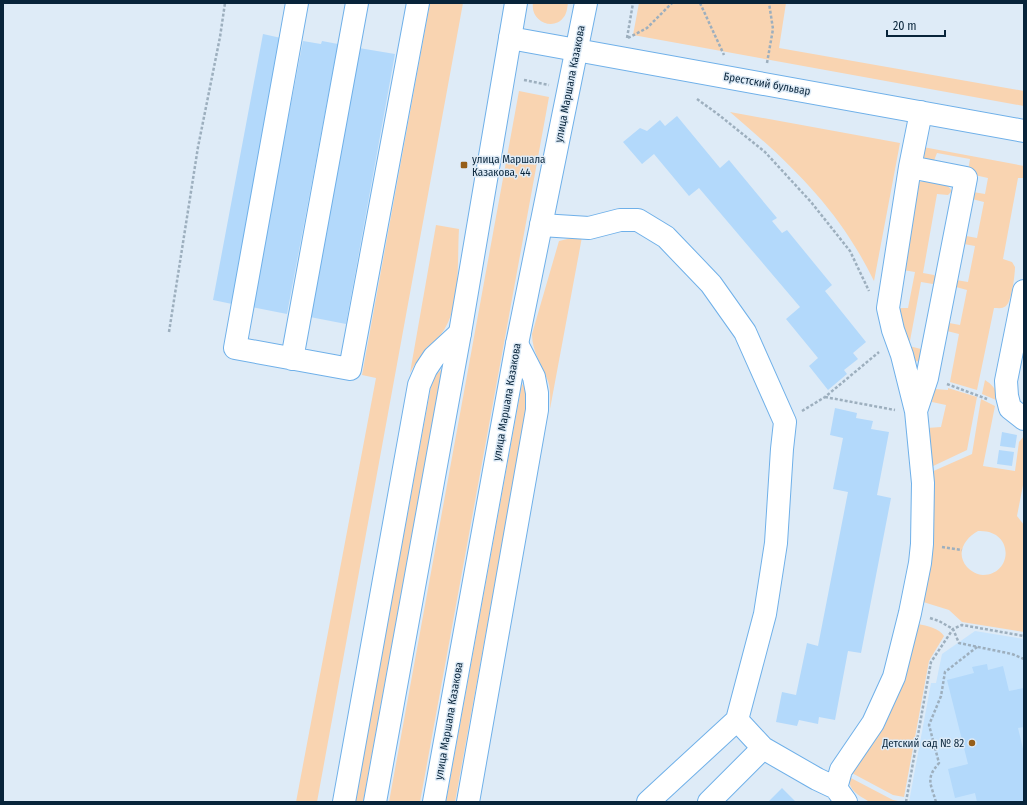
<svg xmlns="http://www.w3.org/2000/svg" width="1027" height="805" font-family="'Fira Sans Condensed',sans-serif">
<rect width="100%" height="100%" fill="#deebf7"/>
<path fill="#c7e4fd" d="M 975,631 L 1024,639 L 1024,802 L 909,802 L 931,683 L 936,683 L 942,654 Z"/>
<path fill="#f9d4b1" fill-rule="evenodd" d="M 430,3 L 463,3 L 317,802 L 296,802 L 376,378 L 362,375 Z
M 533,3 L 568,3 C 567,8 567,14 563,18 C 553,31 530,21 533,3 Z
M 639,3 L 786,3 L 779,48 L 1024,91 L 1024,106 L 633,35 Z
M 519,91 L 549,97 L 420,802 L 389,802 Z
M 730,112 L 900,143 L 874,281 C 839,209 790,163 730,112 Z
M 923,147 L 1024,166 L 1024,178 L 1018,178 L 1003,259 L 1012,262 L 1015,267 C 1015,274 1012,301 1006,306 C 1002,309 999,308 994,308 L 977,390 L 950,382 L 959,334 L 947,331 L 949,323 L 960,325 L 967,290 L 956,287 L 956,280 L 968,282 L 975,246 L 964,244 L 966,236 L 977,238 L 984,202 L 972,199 L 973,192 L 985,194 L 988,178 L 970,174 L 968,171 L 970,159 L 937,153 L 933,163 L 921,161 Z
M 926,181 L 948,186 L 952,191 L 948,195 L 937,194 L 923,273 L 934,275 L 936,277 L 936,282 L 933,284 L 921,282 L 909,346 L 921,349 L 922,350 L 921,357 L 919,361 L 912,362 L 898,311 L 901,308 L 908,308 L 915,272 L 903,270 L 918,182 Z
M 436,225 L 459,229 C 457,261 461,303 444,330 C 434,346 418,356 410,373 Z
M 576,237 L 582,237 L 550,409 C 550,400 551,390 548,381 C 542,365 532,352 532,334 L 559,241 Z
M 442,369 L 363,802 L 355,802 L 431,386 L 433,378 Z
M 985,380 C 993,385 998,391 996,400 L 982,394 Z
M 522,384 C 528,390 527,399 527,407 L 455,802 L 446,802 Z
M 948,388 L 977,397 L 967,450 L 929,468 L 927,428 L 941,427 L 946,405 L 932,402 L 933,391 L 935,389 L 948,390 Z
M 981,399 L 995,406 L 983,466 L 1015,471 L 1019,442 L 1024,436 L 1024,480 L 1017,516 L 1024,525 L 1024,632 L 962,622 L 949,610 L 920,601 L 929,473 L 972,454 ZM 978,531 C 1015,529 1013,575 983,575 C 977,575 971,571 967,567 C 955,553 965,538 978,531 Z
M 918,624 C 927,626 939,628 944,636 L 929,661 L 904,797 L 893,795 L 850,772 Z
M 849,777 L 893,800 L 903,802 L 870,802 L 868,801 C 858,795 848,790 849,777 Z"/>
<path fill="#b3d9fb" d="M 263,34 L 281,38 L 232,304 L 213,300 Z
M 303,41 L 321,44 L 322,41 L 338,44 L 287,314 L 252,307 Z
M 359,48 L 395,54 L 346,324 L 310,317 Z
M 677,116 L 720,168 L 729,160 L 777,218 L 772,221 L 782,233 L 787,230 L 832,285 L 825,291 L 866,342 L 853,353 L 858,359 L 844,370 L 847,374 L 828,390 L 809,366 L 818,358 L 786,319 L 800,307 L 699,188 L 689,196 L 654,154 L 642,164 L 623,142 L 640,128 L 647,131 L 660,120 L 665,126 Z
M 835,408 L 857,413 L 856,418 L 873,421 L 871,429 L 889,432 L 877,495 L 891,498 L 861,653 L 848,651 L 835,720 L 819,717 L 818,724 L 799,720 L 797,726 L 776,722 L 782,692 L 796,695 L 807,643 L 818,646 L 848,492 L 833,489 L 843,438 L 830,435 Z
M 1002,432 L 1017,435 L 1015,448 L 1000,446 Z
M 999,450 L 1014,452 L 1012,466 L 997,464 Z
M 987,664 L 988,670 L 1003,666 L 1009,691 L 1024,688 L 1024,727 L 1018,728 L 1024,753 L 1024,802 L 977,802 L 975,793 L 955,798 L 948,769 L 968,764 L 947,680 L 974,673 L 972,667 Z
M 782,788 L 796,802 L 768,802 Z"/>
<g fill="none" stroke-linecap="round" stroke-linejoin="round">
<defs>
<path id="minor" d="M 297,3 L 235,348 L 350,369 L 418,3
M 510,38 L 1024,131
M 910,167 L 966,178 L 927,378 L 916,411
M 541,225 L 589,228 L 620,220 L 638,220 L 666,237 L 711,284 L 745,332 L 785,422 L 782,449 L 776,543 L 765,614 L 737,720 L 763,748 L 817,779 L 836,788
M 1024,291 L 1006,381 L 1007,396 L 1010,408 L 1024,419
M 292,359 L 357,3
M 344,802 L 419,385 L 426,369 L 434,357 L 460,333
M 468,802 L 537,410 L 537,393 L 534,377 L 517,344
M 648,802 L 737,720
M 709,802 L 763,748
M 846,802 L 836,788 L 841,770 L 873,723 L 894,677 L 910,613 L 920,563 L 922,544 L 923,483 L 916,411 L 902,355 L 893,330 L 888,308 L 910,167 L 921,112"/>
<path id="major" d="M 375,802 L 460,333 L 516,3
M 434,802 L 517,344 L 586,3"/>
</defs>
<use href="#minor" stroke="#6fb0e9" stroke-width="24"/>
<use href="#major" stroke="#6fb0e9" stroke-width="24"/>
<path stroke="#9dafbe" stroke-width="2.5" stroke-dasharray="3 2" stroke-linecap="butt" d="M 700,3 L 724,55
M 627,38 L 633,3
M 628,38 L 647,28 L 672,3
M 767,63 L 773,29 L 769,3
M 524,80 L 549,85
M 697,99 L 719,115 L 765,152 L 811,202 L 850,251 L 869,291
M 169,332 L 198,147 L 220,37 L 225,3
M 947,384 L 987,399
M 825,397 L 895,410
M 802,411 L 825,397 L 879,352
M 942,547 L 962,550
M 930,618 L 939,621 L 953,629 L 959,643 L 1012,654 L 1024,659
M 906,802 L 931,662 L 953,629 L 962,625 L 1024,636
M 936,802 C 931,784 925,779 939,763 L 929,725 L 941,696 L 945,672 L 977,647"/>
<use href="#minor" stroke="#fff" stroke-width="22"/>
<use href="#major" stroke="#fff" stroke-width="22"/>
</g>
<g fill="#965e19" stroke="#deebf7" stroke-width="1.5">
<rect x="460" y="161" width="8" height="8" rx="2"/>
<circle cx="972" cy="743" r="4"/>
</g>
<g text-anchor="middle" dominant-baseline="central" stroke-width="3" stroke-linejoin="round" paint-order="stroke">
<g font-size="11" fill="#08243a" stroke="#deebf7">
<text transform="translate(570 84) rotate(-79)">улица Маршала Казакова</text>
<text transform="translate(767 84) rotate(10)">Брестский бульвар</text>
<text transform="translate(507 402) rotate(-80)">улица Маршала Казакова</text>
<text transform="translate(449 721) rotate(-80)">улица Маршала Казакова</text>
</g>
<g font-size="11" fill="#08243a" stroke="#deebf7" text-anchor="start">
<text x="472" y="159">улица Маршала<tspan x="472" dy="13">Казакова, 44</tspan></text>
<text x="964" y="743" text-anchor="end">Детский сад № 82</text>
</g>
</g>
<rect width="1027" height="805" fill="none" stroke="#08243a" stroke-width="8"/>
<path d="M887 30v6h58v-6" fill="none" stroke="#08243a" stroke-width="2"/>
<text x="893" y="30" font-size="12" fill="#08243a" stroke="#deebf7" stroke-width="3" paint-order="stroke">20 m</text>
</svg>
